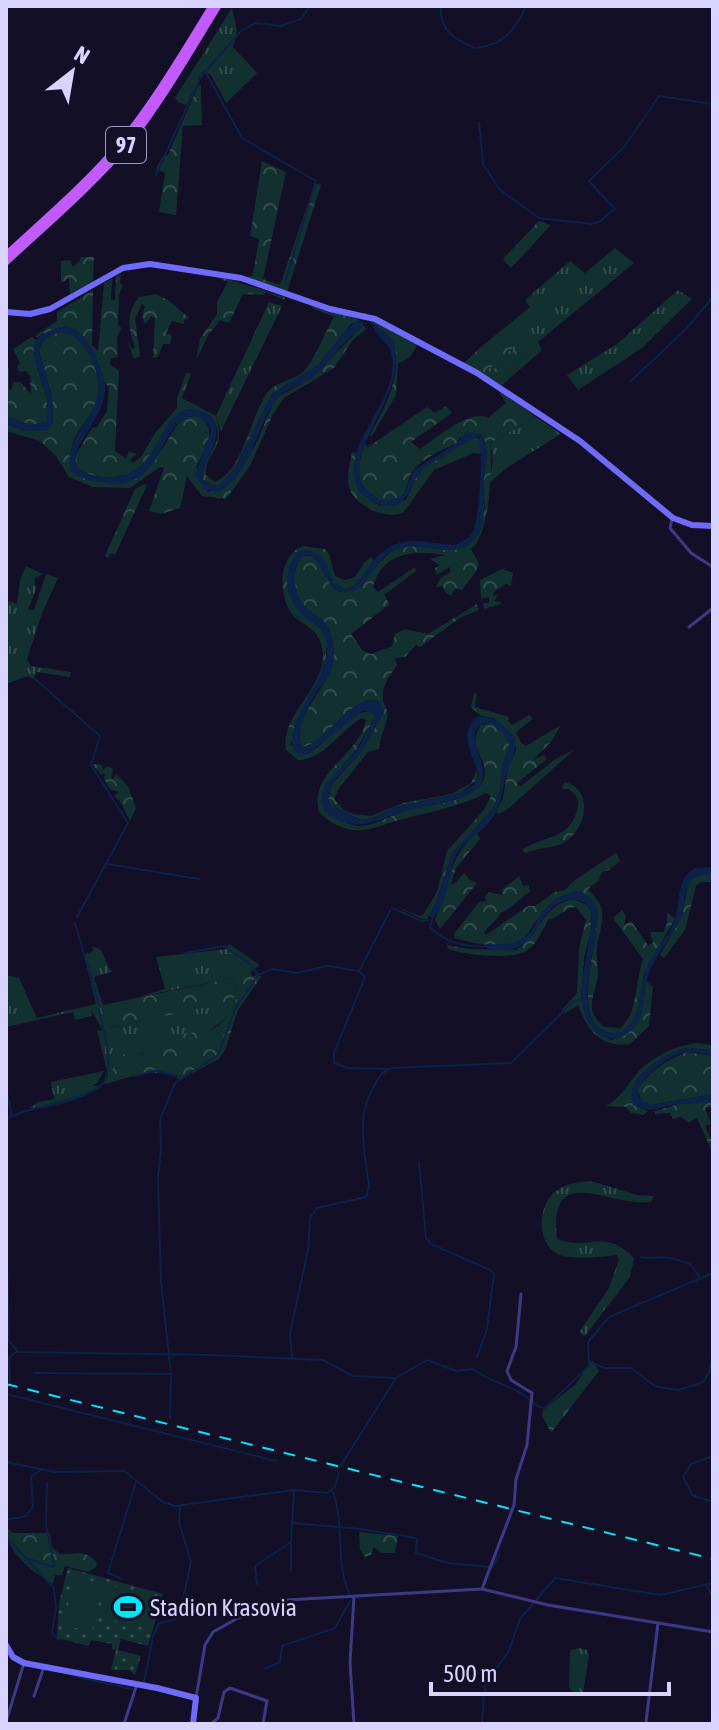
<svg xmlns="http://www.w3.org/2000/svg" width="719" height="1730" font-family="'Asap Condensed',sans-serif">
<defs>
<pattern id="grass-tufts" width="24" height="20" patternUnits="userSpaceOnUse" patternTransform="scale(2)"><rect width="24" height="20" fill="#12302f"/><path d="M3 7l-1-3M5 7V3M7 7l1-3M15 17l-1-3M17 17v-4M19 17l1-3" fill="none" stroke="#344d4e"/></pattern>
<pattern id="forest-crowns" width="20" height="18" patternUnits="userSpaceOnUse" patternTransform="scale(2)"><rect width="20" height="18" fill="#12302f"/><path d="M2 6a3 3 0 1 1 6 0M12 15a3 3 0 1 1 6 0" fill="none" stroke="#344d4e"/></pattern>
<pattern id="park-dots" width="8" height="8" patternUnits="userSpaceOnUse" patternTransform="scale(2)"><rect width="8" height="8" fill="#12302f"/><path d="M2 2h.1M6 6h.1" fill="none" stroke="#344d4e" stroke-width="1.8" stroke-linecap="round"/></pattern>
</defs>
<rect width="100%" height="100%" fill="#130f26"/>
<path fill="url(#grass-tufts)" d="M 232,8 L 237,30 L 233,47 L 257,73 L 226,103 L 211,75 L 203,71 L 186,105 L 178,102 L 175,98 Z
M 615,248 L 634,263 L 538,342 L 542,350 L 501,386 L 496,382 L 536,348 L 526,343 L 489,373 L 487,370 L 505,344 L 495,349 L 481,347 L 530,307 L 525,300 L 570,261 L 585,273 Z
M 678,290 L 692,299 L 642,348 L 578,390 L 567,375 L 617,344 Z
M 269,302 L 282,306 L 221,431 L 216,416 Z
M 536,417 L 561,434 L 508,467 L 489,483 L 493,461 L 490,443 Z
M 26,566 L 43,574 L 34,579 L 36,589 L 28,610 L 34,610 L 46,574 L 58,578 L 42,613 L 27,659 L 31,666 L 71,672 L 70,677 L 37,672 L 33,679 L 28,676 L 6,684 L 6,611 L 9,601 L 17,604 L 20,580 Z
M 92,946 L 101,950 L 111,972 L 94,977 L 110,1028 L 196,1009 L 236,994 L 233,978 L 138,997 L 165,989 L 156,957 L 227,949 L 242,965 C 239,975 242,987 239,996 C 223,1035 196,1035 157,1039 C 144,1054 128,1063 113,1077 L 113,1082 L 104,1084 L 108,1075 L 97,1030 L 103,1031 L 91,1010 L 92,1016 L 75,1020 L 73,1012 L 6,1027 L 6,975 L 19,978 L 37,1018 L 96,1004 L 84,955 L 93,951 Z
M 104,1071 L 97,1083 L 93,1085 L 101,1087 C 79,1101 50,1108 29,1108 L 38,1102 L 54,1099 L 51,1082 Z
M 591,1181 L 637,1195 L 654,1196 L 651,1202 C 609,1207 548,1160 557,1239 C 587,1252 603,1227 634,1258 L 630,1277 L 584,1337 L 580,1331 L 609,1288 L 619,1260 L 617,1255 C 604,1257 572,1260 560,1255 C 536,1246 537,1206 555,1192 C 566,1183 578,1182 591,1181 Z
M 579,1648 L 587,1650 L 589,1655 L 583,1693 L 578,1696 L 569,1688 L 570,1650 Z"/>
<path fill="url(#forest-crowns)" d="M 201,85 L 202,125 L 183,126 L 176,215 L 159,212 L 165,173 L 156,169 L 162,157 L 168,155 L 198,86 Z
M 262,161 L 286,172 L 263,279 L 280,285 L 315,183 L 321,185 L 287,292 L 249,279 L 248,277 L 253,275 L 259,239 L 250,236 Z
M 539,221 L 551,225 L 511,268 L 503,259 Z
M 81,257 L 94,257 L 93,281 L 70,294 L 69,278 L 61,283 L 61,261 L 71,260 L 72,267 L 79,262 Z
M 121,274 L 120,283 L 123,285 L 119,295 L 118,324 L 121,328 L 117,337 L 118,357 L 110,359 L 110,364 L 119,371 L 115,451 L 126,459 L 129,451 L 137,454 L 130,460 L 132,463 L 141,457 L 155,433 L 177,408 L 177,398 L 186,373 L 188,373 L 191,374 L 182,398 L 216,416 C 227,453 205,449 206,475 L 215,482 C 244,469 250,417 267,393 C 276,381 294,381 304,371 C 314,362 326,330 334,317 L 312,308 L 314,305 L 345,313 L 361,321 L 351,324 L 318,365 L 272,394 L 235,468 L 219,486 C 184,484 214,454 217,439 C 220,429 215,422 209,415 L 183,412 C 164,424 161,441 149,458 C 134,481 99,482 78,469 L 74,458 L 92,428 L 97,427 L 107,411 L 109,387 L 105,383 L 95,355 L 75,329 L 45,333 L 37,338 L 36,335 L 57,321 L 57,312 L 93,290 L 92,345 L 98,351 L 104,283 L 112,279 L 111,300 L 115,300 L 116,276 Z
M 221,277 L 285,297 L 284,300 L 266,292 L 264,295 L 243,294 L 229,323 L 220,320 L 208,335 L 196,361 L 200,339 L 217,314 L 217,302 L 228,282 L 220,279 Z
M 156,294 L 168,300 L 189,318 L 184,320 L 184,324 L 172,321 L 166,333 L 172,335 L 170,344 L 163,344 L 158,357 L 153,358 L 155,318 L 152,316 L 145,324 L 142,317 L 145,306 L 142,304 L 135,318 L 140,356 L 134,359 L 127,340 L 132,349 L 135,347 C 128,328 126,313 139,297 Z
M 372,321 L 418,344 L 410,357 L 398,364 L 396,395 L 372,436 L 369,436 C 389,401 417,348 371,323 Z
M 363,325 L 366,329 L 352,341 L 334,368 L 284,398 L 273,414 L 250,466 L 226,499 L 202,496 L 187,476 L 180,508 L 161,514 L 149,511 L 164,468 L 160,467 L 130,488 L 93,487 L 69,477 L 56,456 L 40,441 L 6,431 L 6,424 L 24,431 L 53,423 L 52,397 L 39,351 C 41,341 45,338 54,334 C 78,323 97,364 99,383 C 101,413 78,423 72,446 C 71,453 71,463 71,471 L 123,483 C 134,474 148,465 158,454 C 171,441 174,415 197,416 C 221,428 204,450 196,467 L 208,492 L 234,480 L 257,442 L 273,403 L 279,396 L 312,378 Z
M 32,337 L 36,340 C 28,367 55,394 46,422 L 30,425 L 6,416 L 6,368 L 9,368 L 9,390 L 12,389 L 13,382 L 20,382 L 31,394 L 30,376 L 26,371 L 19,372 L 17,366 L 20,363 L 13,349 Z
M 512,340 L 515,346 L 488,370 L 489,373 L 526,343 L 534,344 L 536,348 L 496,382 L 464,363 L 481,347 L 495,349 L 499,343 L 505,344 Z
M 501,391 L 536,417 L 490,443 C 493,466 490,535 471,549 L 479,564 L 475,573 L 462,590 L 455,589 L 451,596 L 444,591 L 443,586 L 436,587 L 440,579 L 450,572 L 450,567 L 437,575 L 435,568 L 440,565 L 430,559 L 446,555 C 416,551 383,550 373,587 L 378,592 L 415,567 L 416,571 L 384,595 L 390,604 L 351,634 L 363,651 L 371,654 L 392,646 L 395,634 L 405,629 L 428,634 L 477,604 L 479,610 L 460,618 L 420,647 L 416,645 L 405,657 L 395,658 L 397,665 C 389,678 382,683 383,700 C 384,706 389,710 387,718 C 385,729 380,737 379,749 L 368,752 L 339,788 L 334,799 L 344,810 L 353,814 L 371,816 L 403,803 L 451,794 L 471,783 L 477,770 L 478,779 L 460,793 L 393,808 L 374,818 L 361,820 L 331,805 L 328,800 L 332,784 L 361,752 L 384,712 L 378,700 C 350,695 328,742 303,747 L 300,742 C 295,705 340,683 333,645 C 332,638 329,627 325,623 C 317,615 307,611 300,603 C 290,590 293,568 302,556 L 313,556 L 339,592 L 362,586 C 377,565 391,542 420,545 C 442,547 448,554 469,544 L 485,508 L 483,484 L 486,464 L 481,434 L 460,437 L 457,443 C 443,449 419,460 411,474 C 407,482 407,492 401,497 C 385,510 361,492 359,475 C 358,465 362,454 365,444 L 368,447 L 427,407 L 435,413 L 446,406 L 452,413 L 411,442 L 420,449 C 436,438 471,408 488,418 L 506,403 L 500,394 Z
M 474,436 L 481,440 L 482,454 L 473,453 L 434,470 L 403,513 C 386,519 360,508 351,492 C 345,481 350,464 352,452 L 357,454 C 350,479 358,494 380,506 L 406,500 L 417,475 L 423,468 Z
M 145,484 L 147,485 L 115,555 L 111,553 L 108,558 L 105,556 L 135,489 Z
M 303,546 L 325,549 L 329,554 L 335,576 L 344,580 L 355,577 L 364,563 L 371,557 L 374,560 L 359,582 L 346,590 L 334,583 L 310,551 L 289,565 L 301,613 L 324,631 L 327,643 L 325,668 L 309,697 L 290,745 L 315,750 C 329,737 350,712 370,711 L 374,714 L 374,719 L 356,750 L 325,786 L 329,814 C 338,819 347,825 358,826 C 374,826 385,818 399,813 C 419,805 477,803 484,778 C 490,759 465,747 481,725 L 494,722 L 508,739 L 510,746 L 503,764 L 500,790 L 493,809 L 452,853 L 436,903 L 427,919 L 422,919 L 397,907 L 419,916 L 423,915 L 437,892 L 447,851 L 484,810 L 491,796 L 486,793 C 457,808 427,812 396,821 C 381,825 368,832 352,830 C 340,828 327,821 319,812 C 308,771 359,757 366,720 L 362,718 C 340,730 324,760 298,760 L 286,750 C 279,711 336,683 320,641 C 316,627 297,623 290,611 C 278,591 279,555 303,546 Z
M 502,569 L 513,573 L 511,586 L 506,584 L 494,592 L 493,596 L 499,594 L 494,601 L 501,602 L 501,604 L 484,609 L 483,603 L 489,603 L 489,597 L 481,599 L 480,580 Z
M 474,693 L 477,694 L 475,707 L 509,717 L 508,721 L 512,725 L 529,715 L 533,719 L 516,732 L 521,743 L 526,746 L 561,725 L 551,742 L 533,760 L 544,755 L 547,759 L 517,783 L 520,787 L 554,760 L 575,749 L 509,808 L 499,814 L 496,812 L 503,798 L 508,767 L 517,748 L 494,718 L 481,716 L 471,707 Z
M 95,764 L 102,765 L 103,770 L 108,766 L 113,769 L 111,778 L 113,779 L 116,774 L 128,786 L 136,808 L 130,821 L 120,801 L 114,796 L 119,792 L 110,789 L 104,779 L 105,774 L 100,774 L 93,765 Z
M 565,782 C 595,790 586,831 563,843 C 551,849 538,847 526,853 L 522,850 C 543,835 568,841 577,811 C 580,800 577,796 569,789 L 563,789 L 562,786 Z
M 477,833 L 480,839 L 456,868 L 451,884 L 453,885 L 464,873 L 470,880 L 477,883 L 440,929 L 435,919 C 451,887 447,856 477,833 Z
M 616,853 L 620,861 L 609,870 L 602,872 L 599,880 L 588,889 C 593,896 600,901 602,910 C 604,924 598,935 597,948 C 596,957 598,965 598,974 C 597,993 581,1010 605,1027 L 620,1028 C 638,1015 635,981 643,959 L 613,918 L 622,910 L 626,916 L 624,925 L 631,921 L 648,945 L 653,943 L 650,932 L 664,932 L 667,923 L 667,912 L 675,919 L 644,973 L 637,1017 L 623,1032 C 561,1044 601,937 597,912 C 595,902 589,898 582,892 C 563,890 548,908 536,921 C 531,927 529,935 521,940 C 502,951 473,943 454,938 L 454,934 L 479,902 L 486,901 L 485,896 L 489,892 L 502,895 L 502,890 L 519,876 L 523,886 L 529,885 L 530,892 C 518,899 513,908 500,913 C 496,922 489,925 484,933 L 486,935 L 528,906 L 535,906 L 555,892 L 565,890 L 576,879 Z
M 704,874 L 713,874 L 713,882 L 701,882 L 696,886 L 685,930 L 664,958 L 660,955 L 682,916 L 688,884 L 691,878 Z
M 573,899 L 587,905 L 591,912 L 591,932 L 584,958 L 581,999 L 596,1032 L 611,1040 C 642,1032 643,1008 646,981 L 653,987 L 649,1026 L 630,1044 C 600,1048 588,1031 578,1005 L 564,1014 L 562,1010 L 577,993 L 579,948 L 586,920 L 576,907 C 566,906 560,918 549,919 C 541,930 539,943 526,951 C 512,960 464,955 448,949 L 447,945 L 468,949 L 516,950 C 540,934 543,905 573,899 Z
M 229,944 L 260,965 L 250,973 L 253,977 L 258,972 L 261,977 L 238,1010 L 225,1050 L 219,1059 L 179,1080 L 177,1076 C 149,1070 139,1073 113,1082 L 113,1056 L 127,1054 L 131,1059 L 143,1054 L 140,1048 L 145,1041 L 212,1029 C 228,1022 230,1008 239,995 L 235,980 L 242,965 L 227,949 Z
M 233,978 L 236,994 L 231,1002 L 109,1028 L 103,1005 Z
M 696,1043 L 713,1045 L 713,1050 L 687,1048 L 678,1050 L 632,1088 L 640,1108 L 648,1111 L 644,1115 L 631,1113 L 626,1107 L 606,1106 C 622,1097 628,1083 640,1070 C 655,1055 676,1046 696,1043 Z
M 687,1052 L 713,1056 L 713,1094 L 651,1105 L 642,1101 L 637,1090 C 649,1071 666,1060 687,1052 Z
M 713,1101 L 713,1111 L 711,1107 L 705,1108 L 711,1124 L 705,1126 L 713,1144 L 713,1154 L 697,1118 L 689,1122 L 681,1117 L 673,1119 L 670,1113 L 655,1114 L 655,1111 L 679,1104 Z
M 592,1360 L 599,1371 L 551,1433 L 542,1415 L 543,1410 L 576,1384 Z
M 6,1527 L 13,1533 L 50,1533 L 52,1547 L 60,1554 C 76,1555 85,1548 97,1563 L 96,1567 L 88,1572 L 65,1566 L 62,1575 L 55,1575 L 53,1584 C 33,1572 6,1553 6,1527 Z
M 359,1532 L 398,1536 L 395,1553 L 381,1553 L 374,1547 L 371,1555 L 365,1557 L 360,1550 Z"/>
<path fill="url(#park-dots)" d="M 68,1568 L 163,1594 L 148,1646 L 121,1639 L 118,1650 L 141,1656 L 135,1675 L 129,1670 L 111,1670 L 116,1650 L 112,1649 L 112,1644 L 91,1640 L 89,1646 L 57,1638 L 59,1603 Z"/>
<path fill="#12302f" d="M 75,1577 L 103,1584 L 92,1632 L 63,1625 Z
M 106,1584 L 157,1598 L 149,1629 L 98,1616 Z"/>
<path fill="#0c2248" d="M 357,321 L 363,322 L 363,326 C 357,332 350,336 344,343 C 333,355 324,370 310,379 C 299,386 281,390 274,402 C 255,431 252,472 219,492 L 205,490 L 195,475 L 211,431 L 208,424 L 197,416 C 156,415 169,492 105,483 C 91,481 82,479 71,471 C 61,438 101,417 98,384 C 97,360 76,321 49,336 C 42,340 40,344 39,351 L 52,397 L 53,423 L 46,431 L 24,431 L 6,424 L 6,416 L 30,425 L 46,422 C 55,395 31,370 34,343 C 39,335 46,333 54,329 C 82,315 102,363 105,385 C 109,415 65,449 78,469 C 89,476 101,478 114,477 C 163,473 157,408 193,409 C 199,409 206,413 210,416 C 236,439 175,485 219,486 L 235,468 L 272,394 L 318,365 L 346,330 Z
M 375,326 C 423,347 377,414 365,444 C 359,458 357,473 363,487 L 382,501 L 399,498 L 404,494 L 414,470 L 457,443 L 465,433 C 498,428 484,465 484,484 C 483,504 488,526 472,542 C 451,561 423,539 395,550 C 367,561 372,601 334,590 L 313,556 L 305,555 C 296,562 293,571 295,582 C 299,617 326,611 331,635 C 340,673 326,675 310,703 C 304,713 301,727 299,738 L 303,747 C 327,742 351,695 378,700 L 384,712 L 361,752 L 332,783 L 328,799 L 331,805 L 360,820 L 374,818 L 393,808 L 460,793 L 474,785 L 479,774 C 472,756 459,733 476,717 C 494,715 504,724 515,738 C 517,751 513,755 509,767 C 500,789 505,805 487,825 C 477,836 463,841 456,855 C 447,873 449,907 432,918 L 429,916 L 436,903 L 452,853 L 493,809 L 500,790 L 503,764 L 510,746 L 504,734 L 490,722 C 448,731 511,776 466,796 C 448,804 426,805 406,811 C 380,817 363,833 336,819 C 331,816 325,813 323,807 C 319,797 324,785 331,778 C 338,769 348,761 356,751 C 363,741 368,729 374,719 L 374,714 L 370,711 L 363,711 L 307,755 L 296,753 C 277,727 330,680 327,646 C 326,626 310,623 298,610 C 283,594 283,561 302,550 C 329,553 324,563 334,583 L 346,590 L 351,588 C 361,580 367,568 376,558 C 400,532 425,543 455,545 C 463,541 470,538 474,529 C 479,516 484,447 478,436 L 423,468 C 410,481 410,508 386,506 C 376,505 366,499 359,491 C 335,443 403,402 391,353 C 388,342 377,337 373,327 Z
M 713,867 L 713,874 L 698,875 C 681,883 687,903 681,918 C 672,938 654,955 648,976 C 641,998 648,1021 625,1035 C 617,1039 610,1041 602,1036 C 556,1008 606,924 587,905 C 583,900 576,899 570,900 C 538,903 540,948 507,950 C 499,950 491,951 484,947 L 486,944 C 498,944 512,946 522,939 C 541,927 536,904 569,893 C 574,892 575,890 581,892 C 588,895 595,902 597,910 C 602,935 560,1044 622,1032 C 644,1016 637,992 646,969 C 652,951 669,938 675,920 C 681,901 675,882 694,868 Z
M 687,1048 L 713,1050 L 713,1056 C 705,1055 695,1051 688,1052 C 667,1055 647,1073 637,1090 C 639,1098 643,1103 651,1105 L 713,1094 L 713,1101 C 701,1104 691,1104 679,1104 C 660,1106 652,1115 633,1105 C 624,1076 663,1054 687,1048 Z"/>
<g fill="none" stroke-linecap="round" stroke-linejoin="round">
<path stroke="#0c2248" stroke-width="2" d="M 441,6 C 439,31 455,39 475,48 C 503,46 515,30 526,6
M 205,71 L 242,138 L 316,181 L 286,279
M 479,122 L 483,164 L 500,190 L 539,218 L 591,224 L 599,222 L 615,209 L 589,181 L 625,146 L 659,96 L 713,104
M 156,175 L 200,78 L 240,32 L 255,23 L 281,26 L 301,19 L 310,6
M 631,381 L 686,329 L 713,297
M 35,679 L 100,736 L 91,765 L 128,823 L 77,917
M 107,864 L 199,879
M 392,908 L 422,921 L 430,920
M 433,916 L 430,927 C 445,943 463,946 485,947
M 75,923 L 99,1005
M 185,953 L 224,946 L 250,964 L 258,975
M 360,972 L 365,977 L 334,1053 L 334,1063 L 347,1068 L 386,1069
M 134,1076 L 155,1071 L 180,1076
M 6,1087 L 12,1116
M 6,1119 C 37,1103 76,1105 104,1083 C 113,1059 104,1033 99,1009
M 419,1162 L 426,1238 L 431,1244 L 490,1270 L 494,1274 L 487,1329 L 477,1357
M 6,1219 L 9,1341 L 18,1352 L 212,1355 L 323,1360 L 353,1376 L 396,1378
M 641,1257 C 651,1259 660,1256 670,1258 C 678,1259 683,1263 690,1264 L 699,1276
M 292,1358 L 290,1333 L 308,1250 L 310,1218 L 317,1208 L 366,1197 L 369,1187 C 365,1152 355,1117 374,1086 C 379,1077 382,1071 392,1068 L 511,1063 L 574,1001 L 582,999
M 590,1362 L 604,1368 L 631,1368 L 655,1386 L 664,1388 L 679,1390 L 703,1382 L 709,1372 L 713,1352
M 34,1373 L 171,1374 L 161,1282 L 158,1179 L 161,1148 L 160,1120 L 175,1083 L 218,1055 L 235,1009 L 258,975 L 272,969 L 296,973 L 328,966 L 359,971 L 390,911
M 10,1383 L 9,1358 L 16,1352
M 170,1417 L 171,1375
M 6,1441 L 7,1394 L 276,1461
M 713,1456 L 691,1464 L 683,1477 L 692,1495 L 713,1502
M 6,1462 L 55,1472 L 124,1471 L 163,1502 L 175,1506 L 294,1490 L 328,1493 L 335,1487 L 339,1473
M 341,1465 L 396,1378 L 427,1360 L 456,1371 L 473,1369 C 489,1382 512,1385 528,1398 C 535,1403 535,1407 545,1408 L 589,1366 L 588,1342 L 609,1317 L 713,1273
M 333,1492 C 345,1525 335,1561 349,1593
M 6,1520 L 26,1516 L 33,1507 L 31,1477 L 41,1470
M 292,1523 L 360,1529 L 417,1538 L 416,1553 L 448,1563 L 489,1567
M 6,1537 L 54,1588 L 56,1608 L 52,1633 L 59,1640
M 26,1558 L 53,1567 L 54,1565 L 46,1525 L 47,1483
M 492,1568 L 499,1555
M 291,1571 L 291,1544
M 122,1579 L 108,1573 L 136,1482
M 257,1584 L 255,1566 L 291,1542 L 294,1490
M 706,1585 L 713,1597
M 6,1654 L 21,1665
M 265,1669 L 280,1662 L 282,1646 L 335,1628 L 350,1601
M 73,1675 C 93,1682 114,1684 134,1690
M 144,1682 L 153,1636 L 159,1623 L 174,1620 L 180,1613 L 191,1562 L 179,1522 L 180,1506
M 482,1724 L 485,1683 L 509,1651 L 520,1619 L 555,1578 L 660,1595 L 713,1583"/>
<path stroke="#3d3a85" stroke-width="3" d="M 672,519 L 670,528 L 691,553 L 713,567
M 689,627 L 713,608
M 482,1589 L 514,1505 L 516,1479 L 527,1445 L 532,1393 L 511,1380 L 507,1371 L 516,1347 L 521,1294
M 354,1596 L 350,1663 L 354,1724
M 34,1696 L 44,1667
M 196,1698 L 205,1645 L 213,1632 L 238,1618 L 286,1600 L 482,1589 L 548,1605 L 713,1632
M 6,1722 L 24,1663
M 646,1722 L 658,1623
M 124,1724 L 137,1684
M 211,1724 L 218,1718 L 224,1692 L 230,1688 L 267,1701 L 263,1724"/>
<path stroke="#6f6bff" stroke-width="6" d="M 6,312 L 30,314 L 50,309 L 123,268 L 150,264 L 241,278 L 330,309 L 375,319 L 477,373 L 580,441 L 673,518 L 692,525 L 713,526
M 6,1645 L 13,1657 L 24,1663 L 157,1688 L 196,1698 L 193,1724"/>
<path stroke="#c25bff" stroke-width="7" d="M 6,255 C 45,219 86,184 120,144 C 155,101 183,53 212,6
M 6,262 C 48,223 93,185 130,141 C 163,99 190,51 218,6"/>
<path stroke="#00e5ff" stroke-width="2" stroke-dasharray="12 10" stroke-linecap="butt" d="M 6,1384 L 713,1559"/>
</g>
<defs>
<symbol id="stadium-bare" viewBox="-9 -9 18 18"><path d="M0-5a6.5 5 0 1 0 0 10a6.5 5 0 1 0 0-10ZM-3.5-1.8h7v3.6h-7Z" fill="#00e5ff" stroke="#130f26" stroke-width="2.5" paint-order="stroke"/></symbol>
</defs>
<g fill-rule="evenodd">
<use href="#stadium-bare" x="108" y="1587" width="40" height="40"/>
</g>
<g text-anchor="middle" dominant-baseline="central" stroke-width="6" stroke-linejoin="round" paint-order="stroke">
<rect fill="#130f26" stroke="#9e99be" stroke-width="2" x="106" y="127" width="40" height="36" rx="6"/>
<g font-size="22" font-weight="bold" fill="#d9d4ff">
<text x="126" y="145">97</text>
</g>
<g font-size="24" fill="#d9d4ff" stroke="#130f26" text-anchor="start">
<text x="150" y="1607">Stadion Krasovia</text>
</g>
</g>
<rect width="719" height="1730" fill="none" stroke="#d9d4ff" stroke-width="16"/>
<g transform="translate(72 72) rotate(31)" stroke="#130f26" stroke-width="6" paint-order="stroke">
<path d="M0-6L14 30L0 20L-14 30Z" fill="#d9d4ff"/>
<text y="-12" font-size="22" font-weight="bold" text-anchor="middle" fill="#d9d4ff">N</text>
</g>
<path d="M431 1682v12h238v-12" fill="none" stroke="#d9d4ff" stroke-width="4"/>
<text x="443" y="1682" font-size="24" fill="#d9d4ff" stroke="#130f26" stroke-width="6" paint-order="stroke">500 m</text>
</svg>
